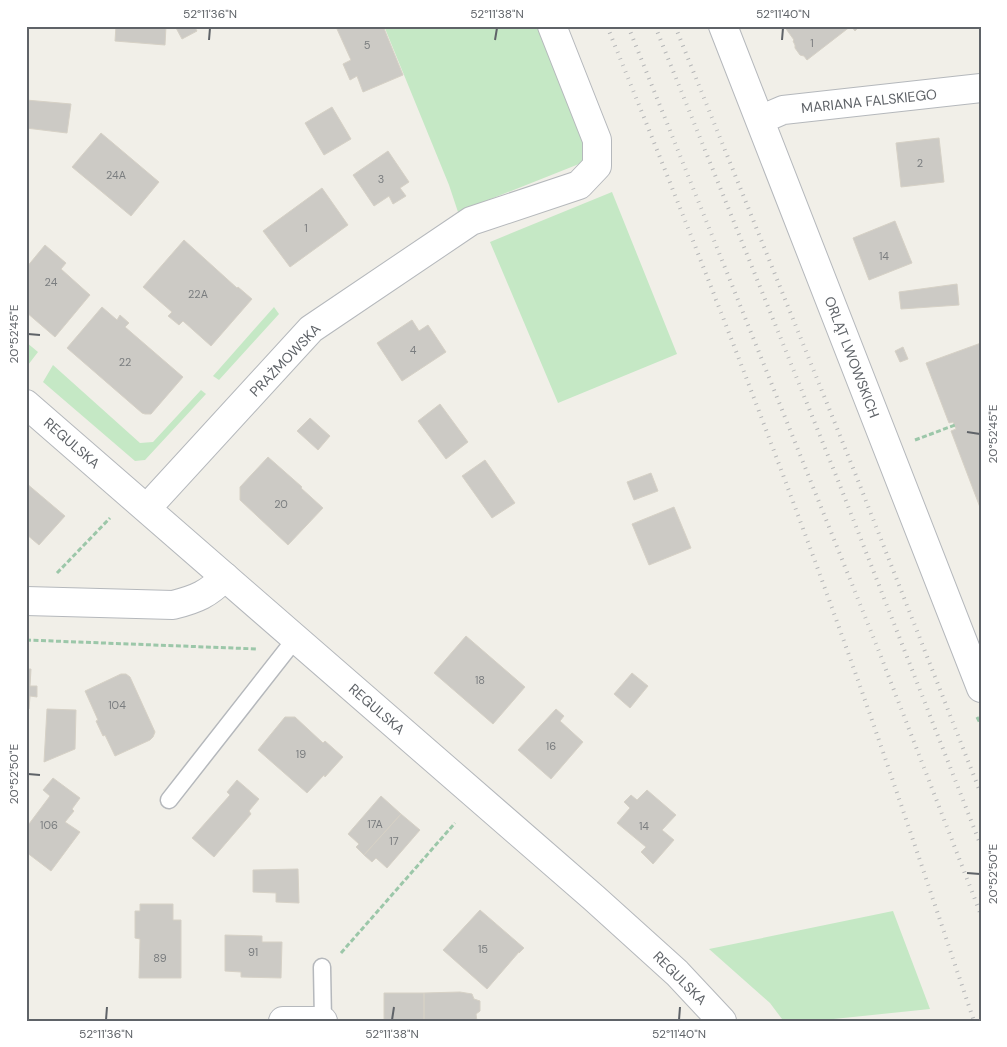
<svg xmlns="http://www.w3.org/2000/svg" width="1007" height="1047" font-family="'DM Sans',sans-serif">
<rect width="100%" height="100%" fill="#f1efe8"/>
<path fill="#c5e8c5" d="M 384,26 L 546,26 L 586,128 L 584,162 L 458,212 L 449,185 Z
M 612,192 L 677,354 L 558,403 L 490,242 Z
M 274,307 L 279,314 L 219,380 L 213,376 Z
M 26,342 L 38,352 L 28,365 L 26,365 Z
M 53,365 L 140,443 L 153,442 L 201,390 L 206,394 L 145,460 L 135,461 L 43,382 Z
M 893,911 L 930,1009 L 824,1020 L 782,1019 L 770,1003 L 709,949 Z"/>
<path fill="#cccac5" stroke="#d6d1c6" d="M 116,26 L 166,26 L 165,45 L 115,41 Z
M 175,26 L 194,26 L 197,31 L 182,39 Z
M 344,26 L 383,26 L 403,75 L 363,92 L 357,76 L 350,80 L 343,64 L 351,60 L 337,29 Z
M 784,26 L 860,26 L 855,31 L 851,26 L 807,60 L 804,56 L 800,55 L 795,48 L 795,45 L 793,41 L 794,40 Z
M 26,100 L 71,104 L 67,133 L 26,128 Z
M 332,107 L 351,139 L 324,155 L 305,123 Z
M 101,133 L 159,182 L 131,216 L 72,167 Z
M 939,138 L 944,182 L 901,187 L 896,143 Z
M 388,151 L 409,182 L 400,188 L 406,196 L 393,204 L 389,196 L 374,206 L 353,175 Z
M 322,188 L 348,225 L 290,267 L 263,231 Z
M 895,221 L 912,263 L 869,280 L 853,238 Z
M 184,240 L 237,288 L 238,287 L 252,299 L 211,346 L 183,321 L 179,325 L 168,316 L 172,312 L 143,287 Z
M 45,245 L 66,263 L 61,269 L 90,295 L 55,337 L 26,312 L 26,268 Z
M 957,284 L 959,305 L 901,309 L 899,292 Z
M 102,307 L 117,320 L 120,315 L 129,323 L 125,327 L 183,377 L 151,414 L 145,414 L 142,413 L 67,348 Z
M 412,320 L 419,331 L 428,325 L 446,352 L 402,381 L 377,343 Z
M 981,343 L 981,510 L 951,431 L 956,429 L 953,422 L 949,423 L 926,363 Z
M 903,347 L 908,359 L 900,362 L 895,351 Z
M 440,404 L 468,442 L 446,459 L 418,421 Z
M 310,418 L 330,436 L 318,450 L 297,431 Z
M 268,457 L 302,487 L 301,488 L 323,508 L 288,545 L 240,500 L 240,487 Z
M 485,460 L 515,503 L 492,518 L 462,476 Z
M 651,473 L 658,491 L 634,500 L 627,482 Z
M 26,483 L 65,516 L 39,545 L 26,534 Z
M 674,507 L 691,548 L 649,565 L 632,524 Z
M 466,636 L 525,687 L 493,724 L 434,673 Z
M 26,669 L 31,669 L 30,686 L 37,686 L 37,697 L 30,696 L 29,709 L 26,709 Z
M 632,673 L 648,686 L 630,708 L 614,694 Z
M 121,674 L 126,674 L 130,677 L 155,732 L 153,737 L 150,740 L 115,756 L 105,735 L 103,736 L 96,721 L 98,720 L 85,691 Z
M 47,709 L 76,710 L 75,749 L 44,762 Z
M 556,709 L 564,716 L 560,721 L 583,742 L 551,779 L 518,750 Z
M 285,717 L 295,717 L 323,743 L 325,741 L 343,757 L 325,777 L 324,775 L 307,793 L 258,750 Z
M 53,778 L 80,798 L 72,809 L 74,811 L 65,822 L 80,832 L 51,871 L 26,852 L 26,828 L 50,796 L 43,790 Z
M 237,780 L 259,799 L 249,811 L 251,814 L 214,857 L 192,838 L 230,795 L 227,792 Z
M 647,790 L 676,815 L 662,830 L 674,840 L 653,864 L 641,852 L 646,847 L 617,823 L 630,808 L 624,802 L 631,795 L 637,800 Z
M 381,796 L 401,814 L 364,855 L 356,847 L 359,844 L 348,834 Z
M 401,814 L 420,830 L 387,868 L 376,858 L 372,862 L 364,855 Z
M 298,869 L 299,903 L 276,902 L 276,893 L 253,892 L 253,870 Z
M 140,904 L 173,904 L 173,920 L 181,920 L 181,978 L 139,978 L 140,939 L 135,938 L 135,911 L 140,911 Z
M 480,910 L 524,948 L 519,953 L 519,952 L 487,989 L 443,950 Z
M 225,935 L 262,936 L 262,942 L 282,942 L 281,978 L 241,977 L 241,972 L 225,971 Z
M 460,992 L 472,994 L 474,999 L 480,1001 L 480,1011 L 476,1014 L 477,1021 L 424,1020 L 424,993 Z
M 384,993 L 424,993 L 424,1020 L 384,1020 Z"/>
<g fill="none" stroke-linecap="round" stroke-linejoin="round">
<defs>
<path id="service" d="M 169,800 L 296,638
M 322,967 L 323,1021"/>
<path id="minor" d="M 723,26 L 981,688
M 760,120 L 783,110 L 981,88
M 147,508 L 311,329 L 471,221 L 579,185 L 597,166 L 597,140 L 552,26
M 26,601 L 173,605 C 197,599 208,594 225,577
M 283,1021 L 323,1021"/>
<path id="tertiary" d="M 26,404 L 594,898 L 677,973 L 722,1021"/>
</defs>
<use href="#service" stroke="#b5b8bc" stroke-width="19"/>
<use href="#minor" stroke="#b5b8bc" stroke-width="30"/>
<use href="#tertiary" stroke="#b5b8bc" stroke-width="30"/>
<path stroke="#9cc7a9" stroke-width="3" stroke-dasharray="5 2.5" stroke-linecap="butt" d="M 915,440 L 955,425
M 57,573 L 110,518
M 26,640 L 258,649
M 977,717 L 981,725
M 341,953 L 455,823"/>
<use href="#service" stroke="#fff" stroke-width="16"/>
<use href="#minor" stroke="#fff" stroke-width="28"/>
<use href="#tertiary" stroke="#fff" stroke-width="28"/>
<path stroke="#b6b7b8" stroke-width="4" stroke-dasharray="1 6" stroke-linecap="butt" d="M 607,26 C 692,235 774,445 850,658 C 893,778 933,900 974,1021
M 628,26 L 878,649 L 981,915
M 655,26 L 837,478 L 981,846
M 675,26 L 855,473 L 981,794"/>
</g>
<path fill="none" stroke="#5f6368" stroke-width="2" d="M 209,40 L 210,28M 495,40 L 497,28M 782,40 L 783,28M 28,334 L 40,335M 967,432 L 980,434M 28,774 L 40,775M 967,873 L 980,874M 106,1020 L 107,1007M 392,1020 L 394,1007M 679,1020 L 680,1007"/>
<g text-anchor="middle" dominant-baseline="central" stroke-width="4" stroke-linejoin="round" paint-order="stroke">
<g font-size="11" fill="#7a7d7f">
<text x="812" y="43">1</text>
<text x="367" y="45">5</text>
<text x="920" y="163">2</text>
<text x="116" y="175">24A</text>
<text x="381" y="179">3</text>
<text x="306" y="228">1</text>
<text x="884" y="256">14</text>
<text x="51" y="282">24</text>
<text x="198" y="294">22A</text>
<text x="413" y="350">4</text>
<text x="125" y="362">22</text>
<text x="281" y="504">20</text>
<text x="480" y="680">18</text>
<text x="117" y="705">104</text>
<text x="551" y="746">16</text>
<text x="301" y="754">19</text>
<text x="375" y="824">17A</text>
<text x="49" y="825">106</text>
<text x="644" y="826">14</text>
<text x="394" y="841">17</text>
<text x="483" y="949">15</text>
<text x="253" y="952">91</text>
<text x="160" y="958">89</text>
</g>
<g font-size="14" fill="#5f6368" stroke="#fff">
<text transform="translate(869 101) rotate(-6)">MARIANA FALSKIEGO</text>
<text transform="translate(852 357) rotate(69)">ORLĄT LWOWSKICH</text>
<text transform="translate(285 360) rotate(-46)">PRAŻMOWSKA</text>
<text transform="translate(72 443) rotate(41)">REGULSKA</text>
<text transform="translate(377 709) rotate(41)">REGULSKA</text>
<text transform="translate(680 978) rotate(45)">REGULSKA</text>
</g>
</g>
<rect width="1007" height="1047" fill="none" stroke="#ffffff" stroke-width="55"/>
<rect x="28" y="28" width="952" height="992" fill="none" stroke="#5f6368" stroke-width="2"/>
<g font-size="12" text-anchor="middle" fill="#5f6368">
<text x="210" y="18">52°11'36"N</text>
<text x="497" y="18">52°11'38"N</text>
<text x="783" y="18">52°11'40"N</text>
<text transform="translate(14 334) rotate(-90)" y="4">20°52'45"E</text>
<text transform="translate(993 434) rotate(-90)" y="4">20°52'45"E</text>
<text transform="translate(14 774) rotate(-90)" y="4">20°52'50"E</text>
<text transform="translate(993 874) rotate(-90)" y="4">20°52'50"E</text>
<text x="106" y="1038">52°11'36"N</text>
<text x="392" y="1038">52°11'38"N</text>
<text x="679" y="1038">52°11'40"N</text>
</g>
</svg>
